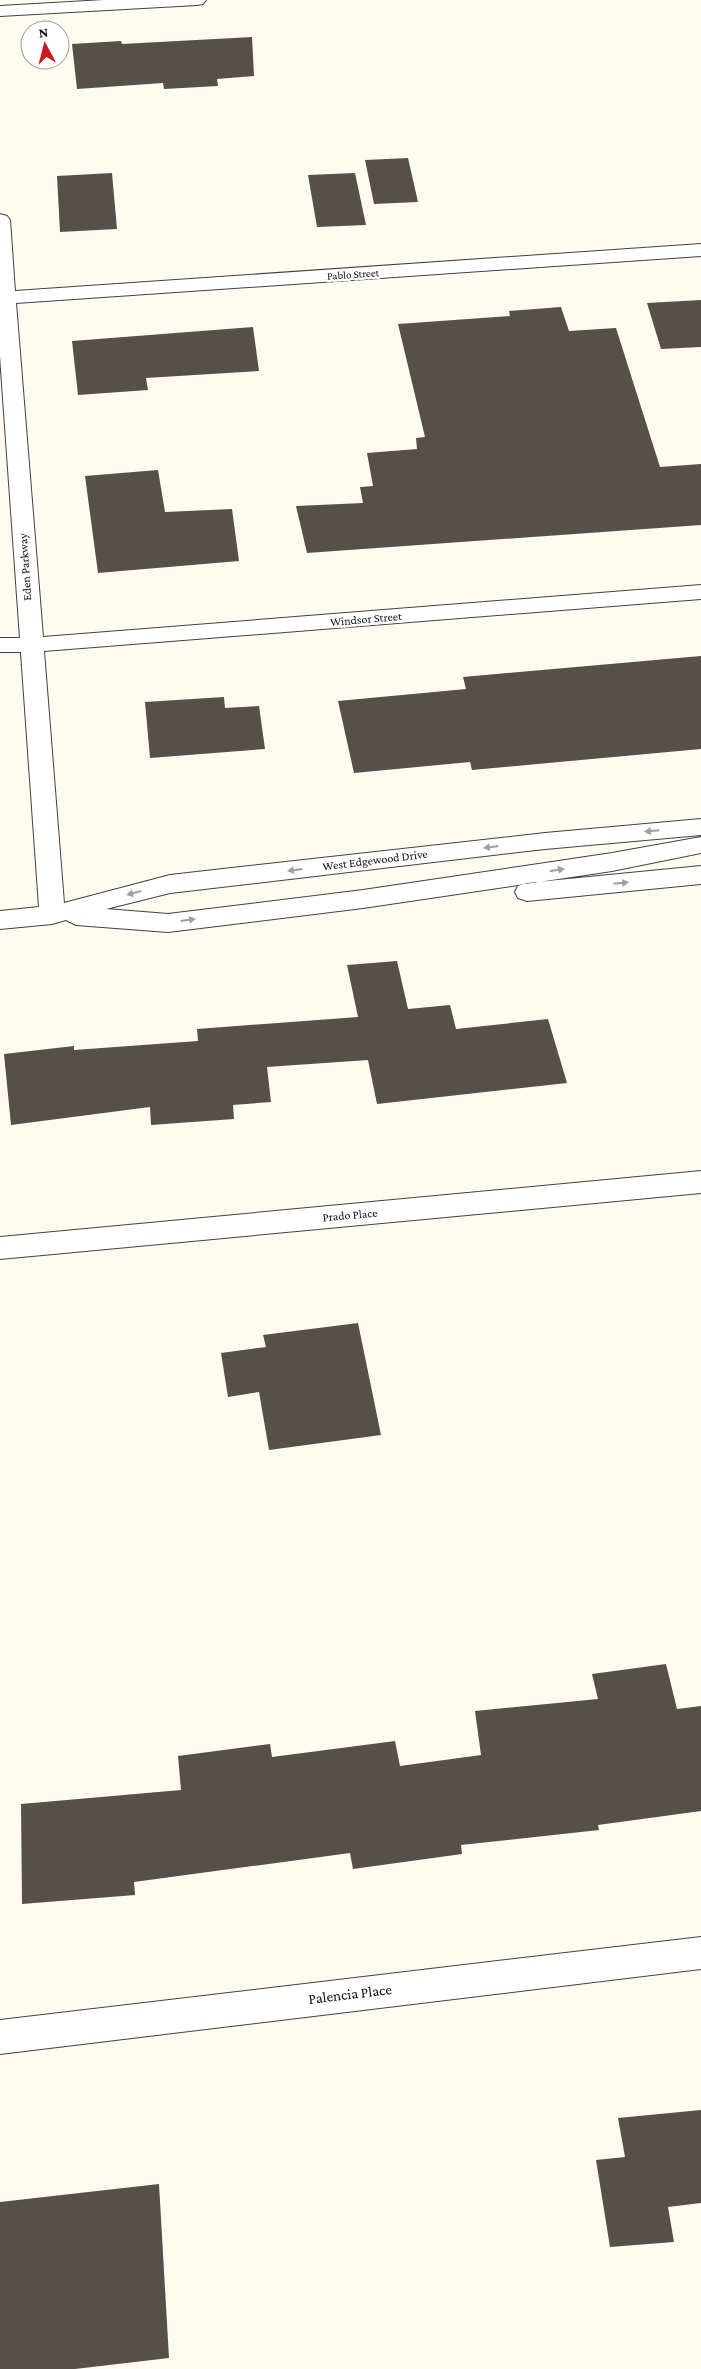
<svg xmlns="http://www.w3.org/2000/svg" width="701" height="2369" font-family="'Crimson Pro',serif">
<rect width="100%" height="100%" fill="#fffcef"/>
<path fill="#574f49" d="M 252,37 L 254,76 L 217,79 L 218,86 L 164,89 L 163,83 L 77,89 L 72,44 L 121,41 L 122,44 Z
M 408,158 L 418,202 L 374,204 L 365,160 Z
M 112,173 L 117,229 L 60,232 L 57,176 Z
M 355,173 L 366,225 L 317,227 L 308,175 Z
M 701,300 L 701,347 L 661,349 L 647,303 Z
M 561,307 L 569,331 L 616,328 L 660,467 L 701,464 L 701,525 L 307,553 L 296,506 L 363,503 L 360,487 L 373,486 L 367,453 L 417,449 L 416,438 L 425,437 L 398,324 L 510,316 L 509,311 Z
M 253,327 L 259,371 L 146,378 L 148,390 L 78,395 L 72,341 Z
M 158,470 L 165,512 L 232,509 L 239,561 L 98,573 L 85,476 Z
M 701,656 L 701,749 L 472,770 L 470,762 L 354,773 L 338,701 L 466,689 L 463,677 Z
M 224,697 L 225,708 L 259,706 L 265,749 L 150,758 L 145,702 Z
M 397,961 L 408,1009 L 450,1005 L 456,1029 L 548,1019 L 567,1083 L 377,1104 L 368,1060 L 267,1067 L 271,1102 L 233,1105 L 234,1119 L 151,1125 L 150,1107 L 11,1125 L 4,1054 L 74,1046 L 74,1050 L 198,1041 L 197,1029 L 358,1017 L 347,965 Z
M 358,1323 L 381,1435 L 269,1450 L 259,1392 L 228,1397 L 221,1353 L 266,1347 L 263,1335 Z
M 666,1664 L 677,1709 L 701,1706 L 701,1811 L 598,1825 L 599,1830 L 461,1845 L 462,1854 L 353,1869 L 350,1853 L 134,1882 L 135,1895 L 22,1904 L 21,1804 L 181,1790 L 178,1756 L 270,1744 L 272,1757 L 395,1741 L 400,1766 L 481,1755 L 475,1711 L 598,1699 L 592,1674 Z
M 701,2110 L 701,2203 L 668,2207 L 674,2242 L 610,2247 L 596,2160 L 625,2157 L 618,2118 Z
M 159,2184 L 169,2358 L 75,2369 L 0,2369 L 0,2202 Z"/>
<g fill="none" stroke-linecap="round" stroke-linejoin="round">
<defs>
<path id="lane" d="M 0,638 L 31,638 L 39,640 L 42,645 L 39,650 L 31,652 L 0,652 Z"/>
<path id="street" d="M 104,0 L 206,0 L 203,4 L 197,5 L 0,16 L 0,6 Z
M 0,214 L 7,216 L 10,220 L 15,291 L 701,244 L 701,256 L 16,303 L 43,637 L 701,585 L 701,599 L 44,651 L 64,903 L 170,875 L 545,833 L 701,819 L 701,835 L 545,849 L 170,893 L 106,909 L 168,914 L 363,890 L 612,853 L 701,837 L 701,853 L 612,871 L 363,908 L 168,932 L 76,925 L 66,920 L 52,924 L 0,929 L 0,911 L 39,907 L 0,356 Z
M 701,866 L 701,884 L 527,901 L 518,898 L 515,892 L 518,886 L 527,883 Z
M 701,1171 L 701,1193 L 0,1259 L 0,1237 Z
M 701,1937 L 701,1969 L 0,2054 L 0,2020 Z"/>
</defs>
<use href="#lane" stroke="#414141" stroke-width="2"/>
<use href="#street" stroke="#414141" stroke-width="2"/>
<use href="#lane" fill="#fff" fill-rule="evenodd"/>
<use href="#street" fill="#fff" fill-rule="evenodd"/>
</g>
<defs><path id="oneway-solid" d="M-6-.8H1V-3.2L6.5 0L1 3.2V.8H-6Z" transform="scale(1.25)"/></defs>
<g fill="#9f9f9f">
<use href="#oneway-solid" transform="translate(652 831) rotate(175)"/>
<use href="#oneway-solid" transform="translate(491 847) rotate(173)"/>
<use href="#oneway-solid" transform="translate(295 870) rotate(173)"/>
<use href="#oneway-solid" transform="translate(557 870) rotate(-9)"/>
<use href="#oneway-solid" transform="translate(621 883) rotate(-5)"/>
<use href="#oneway-solid" transform="translate(134 893) rotate(165)"/>
<use href="#oneway-solid" transform="translate(188 920) rotate(-7)"/>
</g>
<g text-anchor="middle" dominant-baseline="central" stroke-width="5" stroke-linejoin="round" paint-order="stroke">
<g font-size="11" fill="#0e0e0e" stroke="#fff">
<text transform="translate(353 274) rotate(-4)">Pablo Street</text>
</g>
<g font-size="12" fill="#0e0e0e" stroke="#fff">
<text transform="translate(25 567) rotate(-94)">Eden Parkway</text>
<text transform="translate(366 619) rotate(-5)">Windsor Street</text>
<text transform="translate(375 860) rotate(-7)">West Edgewood Drive</text>
<text transform="translate(350 1215) rotate(-5)">Prado Place</text>
</g>
<g font-size="15" fill="#0e0e0e" stroke="#fff">
<text transform="translate(350 1994) rotate(-7)">Palencia Place</text>
</g>
</g>
<g transform="translate(45 45) rotate(353)"><circle r="24" fill="#ffffff" stroke="#9f9f9f"/>
<path d="M0-4L9 19L0 12L-9 19Z" fill="#c71c23"/>
<text y="-8" font-size="14" font-weight="bold" text-anchor="middle" fill="#0e0e0e">N</text>
</g>
</svg>
